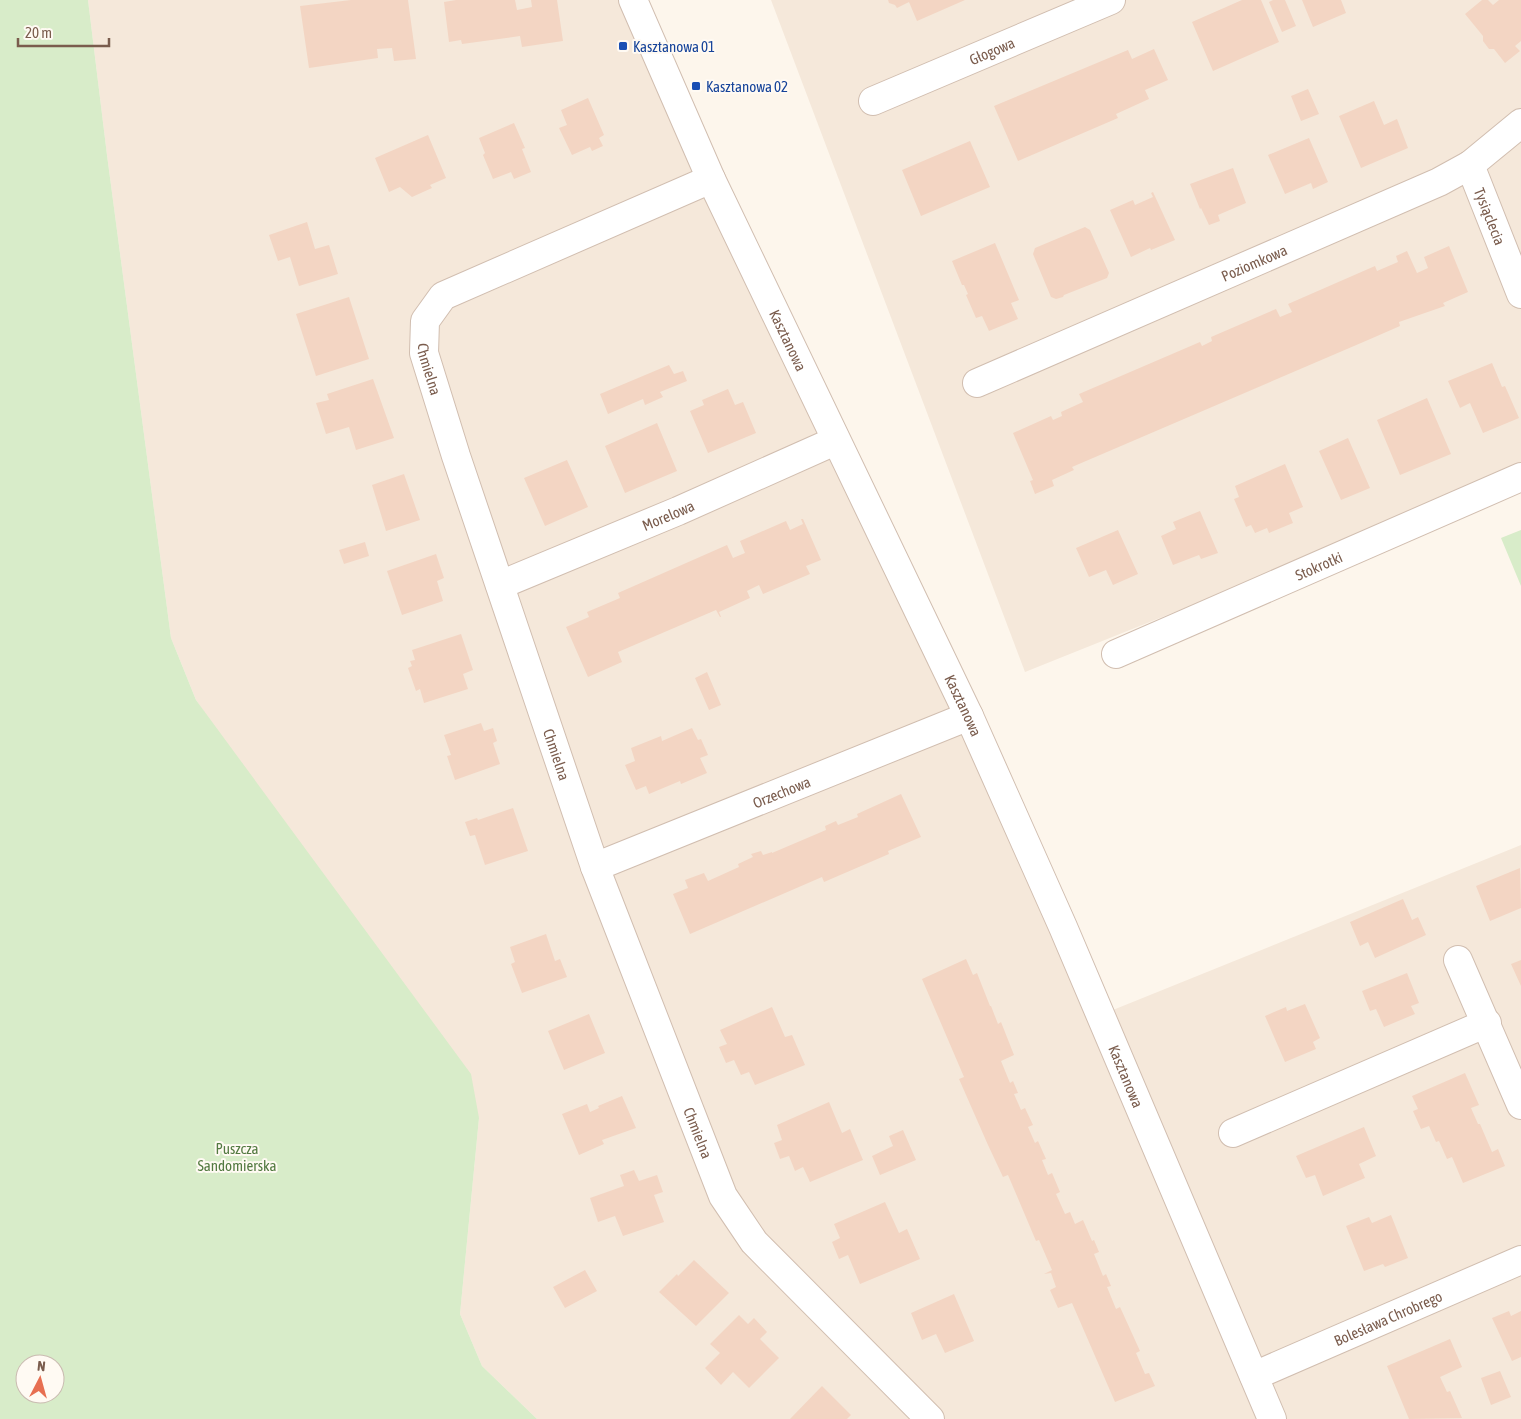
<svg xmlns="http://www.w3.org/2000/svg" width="1521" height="1419" font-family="'Asap Condensed',sans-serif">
<rect width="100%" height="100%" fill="#fdf6ec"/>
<path fill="#f5e8da" d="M 88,0 L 630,0 L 1103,1014 L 1521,845 L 1521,1419 L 537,1419 L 482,1366 L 460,1314 L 479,1118 L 196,700 L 171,638 L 107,155 Z
M 771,0 L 1521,0 L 1521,473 L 1025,672 Z"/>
<path fill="#d8ecc9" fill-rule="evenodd" d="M 0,0 L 88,0 L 107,155 L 171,638 L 196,700 L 471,1074 L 479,1118 L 460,1314 L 482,1366 L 537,1419 L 0,1419 ZM 25,1364 L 55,1364 L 55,1394 L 25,1394 Z
M 1521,530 L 1521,586 L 1501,538 Z"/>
<path fill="#f3d5c3" d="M 351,0 L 408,0 L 416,59 L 394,61 L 392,48 L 377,49 L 378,58 L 309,68 L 300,6 Z
M 456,0 L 515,0 L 517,10 L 532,7 L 531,0 L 557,0 L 563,41 L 522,47 L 520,36 L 462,44 L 461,40 L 449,42 L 444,2 Z
M 888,0 L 965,0 L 917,21 L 909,2 L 897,8 L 895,5 L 889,3 Z
M 1242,0 L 1261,0 L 1279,42 L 1213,71 L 1192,22 Z
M 1273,0 L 1285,0 L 1296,26 L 1282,32 L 1269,2 Z
M 1302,0 L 1341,0 L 1346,13 L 1313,27 Z
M 1482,0 L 1488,0 L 1493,5 L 1499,0 L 1521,0 L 1521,41 L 1515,46 L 1520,51 L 1505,63 L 1494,49 L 1489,49 L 1483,41 L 1483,36 L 1465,14 Z
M 1154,49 L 1168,80 L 1145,90 L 1149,99 L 1116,114 L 1118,118 L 1018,161 L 994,106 L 1128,50 L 1132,59 Z
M 1308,89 L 1319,114 L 1301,121 L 1291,96 Z
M 588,98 L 604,135 L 599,138 L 603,146 L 592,151 L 590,147 L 572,155 L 559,128 L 567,125 L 561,110 Z
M 1374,101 L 1384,125 L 1397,119 L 1408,148 L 1361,168 L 1339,116 Z
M 514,123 L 525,148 L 522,149 L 531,172 L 514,179 L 511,172 L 493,179 L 483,155 L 485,153 L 479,138 Z
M 428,135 L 446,178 L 430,185 L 432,188 L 412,197 L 400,187 L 389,192 L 375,158 Z
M 1309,138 L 1328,182 L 1313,189 L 1311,183 L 1285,194 L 1268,155 Z
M 970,141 L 990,187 L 921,216 L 902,170 Z
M 1233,168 L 1246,203 L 1218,215 L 1220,221 L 1209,225 L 1201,208 L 1200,209 L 1190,184 Z
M 1153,192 L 1175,240 L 1151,250 L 1150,248 L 1131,257 L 1110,210 L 1133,200 L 1135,205 L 1153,197 L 1151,193 Z
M 307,222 L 315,249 L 329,245 L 338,274 L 299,286 L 290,257 L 278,261 L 269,235 Z
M 1085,227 L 1090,230 L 1109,273 L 1107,278 L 1064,295 L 1063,297 L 1056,299 L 1051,297 L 1033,254 L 1035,248 Z
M 995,243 L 1019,300 L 1011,303 L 1018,319 L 989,331 L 982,316 L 976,318 L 966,295 L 968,294 L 964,285 L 962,285 L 952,261 Z
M 1449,246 L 1468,292 L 1443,303 L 1445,306 L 1399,322 L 1400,326 L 1368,340 L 1072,467 L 1074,470 L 1052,480 L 1054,486 L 1035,494 L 1030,481 L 1033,480 L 1013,433 L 1051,416 L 1053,420 L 1062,416 L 1061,412 L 1083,402 L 1079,394 L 1200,342 L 1202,346 L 1212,341 L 1211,337 L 1276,309 L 1280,317 L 1292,312 L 1288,304 L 1375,266 L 1377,271 L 1398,262 L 1396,256 L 1407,251 L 1417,273 L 1428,268 L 1424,257 Z
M 349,297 L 369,359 L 316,376 L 296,314 Z
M 1492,363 L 1502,387 L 1505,386 L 1519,418 L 1483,433 L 1470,403 L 1460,408 L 1448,381 Z
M 669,365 L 674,374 L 683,371 L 687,381 L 660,392 L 663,397 L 645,405 L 643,399 L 608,414 L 600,394 Z
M 373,379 L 394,438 L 356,450 L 349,427 L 326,434 L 316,403 L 329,400 L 327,394 Z
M 728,389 L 735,405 L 743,402 L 756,433 L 708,453 L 690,411 L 704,405 L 702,400 Z
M 1427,398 L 1451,454 L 1400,475 L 1377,420 Z
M 657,423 L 677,471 L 625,493 L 605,446 Z
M 1348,438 L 1370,488 L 1341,500 L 1319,451 Z
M 567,460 L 588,507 L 545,526 L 524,478 Z
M 1285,464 L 1303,507 L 1289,513 L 1293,523 L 1269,533 L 1267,528 L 1255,533 L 1251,525 L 1246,527 L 1234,499 L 1239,497 L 1235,486 Z
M 404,474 L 420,520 L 386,531 L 372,485 Z
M 1200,511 L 1218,553 L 1201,559 L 1199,555 L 1173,565 L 1161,536 L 1176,529 L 1173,522 Z
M 801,519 L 803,519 L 821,560 L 806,566 L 810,574 L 763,594 L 759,585 L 747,591 L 750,598 L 719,612 L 721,617 L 720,617 L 716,610 L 618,652 L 622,662 L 588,677 L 566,627 L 589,617 L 587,612 L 620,598 L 618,593 L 727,545 L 733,558 L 745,553 L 740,541 L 786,521 L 790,530 L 803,524 Z
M 1118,530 L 1138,574 L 1113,585 L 1106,570 L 1089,577 L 1076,548 Z
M 365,542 L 369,556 L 344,564 L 339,550 Z
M 436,554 L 444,578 L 437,581 L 443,601 L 402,615 L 387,571 Z
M 461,634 L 473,670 L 463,674 L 468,689 L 424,703 L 420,689 L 416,691 L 408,668 L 412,666 L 410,661 L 415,660 L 412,650 Z
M 707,672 L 721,705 L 709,710 L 695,678 Z
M 481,723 L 484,731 L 493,728 L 497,741 L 493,743 L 500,764 L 455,780 L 447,756 L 451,755 L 444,735 Z
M 692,728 L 698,740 L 701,739 L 708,755 L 700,758 L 707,773 L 681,784 L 680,781 L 649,794 L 646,786 L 636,790 L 625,765 L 635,761 L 631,748 L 661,736 L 662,741 Z
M 901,794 L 921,837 L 888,851 L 889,854 L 824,882 L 822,877 L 690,934 L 673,894 L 688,888 L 685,880 L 704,873 L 708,881 L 739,867 L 738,864 L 753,857 L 751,854 L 761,851 L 763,855 L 772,852 L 772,853 L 826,830 L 825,826 L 836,821 L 838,825 L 858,817 L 857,814 Z
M 513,808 L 528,851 L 485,865 L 475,835 L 470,836 L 465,822 L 477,818 L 478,820 Z
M 1520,868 L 1521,908 L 1490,921 L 1476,886 Z
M 1403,899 L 1412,920 L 1418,917 L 1426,935 L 1375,958 L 1368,942 L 1360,946 L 1350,922 Z
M 546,934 L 555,961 L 560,959 L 567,977 L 522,993 L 511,964 L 515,962 L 510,947 Z
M 966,959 L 973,975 L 977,973 L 990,1006 L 991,1006 L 998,1024 L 1001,1022 L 1014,1055 L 1001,1061 L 1010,1083 L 1013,1081 L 1018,1093 L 1014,1094 L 1021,1110 L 1025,1108 L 1033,1125 L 1028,1127 L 1035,1143 L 1038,1141 L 1046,1159 L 1042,1160 L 1048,1175 L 1052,1173 L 1060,1192 L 1056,1194 L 1065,1214 L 1070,1212 L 1075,1224 L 1083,1220 L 1092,1241 L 1094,1240 L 1099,1252 L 1094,1254 L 1103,1276 L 1106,1274 L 1111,1286 L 1107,1287 L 1116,1309 L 1120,1307 L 1140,1351 L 1136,1353 L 1145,1374 L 1149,1373 L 1155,1386 L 1115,1402 L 1072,1303 L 1058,1308 L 1050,1290 L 1056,1287 L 1051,1273 L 1044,1274 L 1052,1270 L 1039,1240 L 1036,1241 L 1008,1175 L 1003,1177 L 988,1145 L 959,1079 L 964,1077 L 922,979 Z
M 1521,960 L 1521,986 L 1511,964 Z
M 1407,973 L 1419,1003 L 1411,1006 L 1415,1014 L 1384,1027 L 1376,1009 L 1370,1011 L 1362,991 Z
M 1305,1004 L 1320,1038 L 1313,1042 L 1316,1049 L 1285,1062 L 1265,1016 L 1286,1007 L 1287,1011 Z
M 772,1007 L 785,1037 L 792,1035 L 805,1065 L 755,1085 L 749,1072 L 741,1075 L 734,1060 L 726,1063 L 719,1047 L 727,1044 L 720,1030 Z
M 589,1014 L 605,1053 L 564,1070 L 548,1031 Z
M 1465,1073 L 1479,1105 L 1471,1108 L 1478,1124 L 1480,1124 L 1492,1152 L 1498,1149 L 1505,1166 L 1463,1183 L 1452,1157 L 1447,1159 L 1439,1141 L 1436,1142 L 1429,1126 L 1421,1129 L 1413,1111 L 1418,1109 L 1412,1096 Z
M 622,1096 L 636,1128 L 602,1140 L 604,1144 L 579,1155 L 562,1114 L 587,1104 L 590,1112 L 599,1108 L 598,1106 Z
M 829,1102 L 842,1133 L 850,1129 L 863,1160 L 810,1182 L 803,1167 L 795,1171 L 789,1156 L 780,1159 L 774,1143 L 782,1140 L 777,1125 Z
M 1364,1127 L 1376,1156 L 1359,1164 L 1365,1178 L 1323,1196 L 1315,1175 L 1306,1178 L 1296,1156 Z
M 903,1130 L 916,1160 L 880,1175 L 872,1156 L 893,1146 L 889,1136 Z
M 634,1170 L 639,1181 L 657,1175 L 663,1192 L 654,1195 L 664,1222 L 623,1236 L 615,1216 L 598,1222 L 590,1198 L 624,1186 L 620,1175 Z
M 885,1202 L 899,1233 L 907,1229 L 920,1259 L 860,1284 L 848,1255 L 839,1259 L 832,1242 L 840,1238 L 834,1224 Z
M 1391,1215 L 1408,1258 L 1385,1267 L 1383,1264 L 1364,1271 L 1346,1226 L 1369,1217 L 1372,1223 Z
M 694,1260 L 729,1293 L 696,1326 L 659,1292 L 677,1274 L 678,1276 Z
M 585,1270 L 597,1291 L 565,1308 L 553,1287 Z
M 954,1294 L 974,1341 L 945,1353 L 936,1334 L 922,1340 L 911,1313 Z
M 1509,1311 L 1511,1316 L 1521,1311 L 1521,1357 L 1512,1361 L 1492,1318 Z
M 739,1315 L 748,1324 L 754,1318 L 767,1332 L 760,1339 L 779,1358 L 749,1388 L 733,1372 L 721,1385 L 705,1368 L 720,1353 L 710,1344 Z
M 1450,1339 L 1462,1367 L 1440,1377 L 1447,1392 L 1450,1391 L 1462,1418 L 1409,1419 L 1387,1366 Z
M 1500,1371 L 1511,1397 L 1491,1405 L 1481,1378 Z
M 822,1386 L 851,1415 L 847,1419 L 790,1419 Z"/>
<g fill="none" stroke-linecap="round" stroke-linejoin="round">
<defs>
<g id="street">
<path id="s1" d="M 633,0 L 711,179 L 969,716 L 1063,927 L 1272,1419"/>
<path id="s2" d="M 873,101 L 1111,0"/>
<path id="s3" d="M 1470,165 L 1521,294"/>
<path id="s4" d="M 711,179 L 443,296 L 425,321 L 424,353 L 456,456 L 595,867 L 723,1196 L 754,1242 L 930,1419"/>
<path id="s5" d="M 977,383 L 1439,182 L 1470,165 L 1521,123"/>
<path id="s6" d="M 500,585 L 678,511 L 835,441"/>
<path id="s7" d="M 1116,654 L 1521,477"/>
<path id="s8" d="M 595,867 L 969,716"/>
<path d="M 1458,960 L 1521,1105"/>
<path d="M 1233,1133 L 1487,1023"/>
<path id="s9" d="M 1254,1376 L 1521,1260"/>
</g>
</defs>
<use href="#street" stroke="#d1beb0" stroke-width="30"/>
<use href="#street" stroke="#fff" stroke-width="28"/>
</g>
<g fill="#1a4fb4" stroke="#fffaf3" stroke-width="2">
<rect x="618" y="41" width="10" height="10" rx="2.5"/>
<rect x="691" y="81" width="10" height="10" rx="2.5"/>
</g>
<g text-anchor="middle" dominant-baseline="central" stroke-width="4" stroke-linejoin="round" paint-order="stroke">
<g font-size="15" fill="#164399" stroke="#fffaf3" text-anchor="start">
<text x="633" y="46">Kasztanowa 01</text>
<text x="706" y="86">Kasztanowa 02</text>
</g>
<g font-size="15" fill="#7a5c4d" stroke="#fffaf3">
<text stroke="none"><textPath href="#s2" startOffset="129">Głogowa</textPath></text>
<text stroke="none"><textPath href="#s3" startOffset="55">Tysiąclecia</textPath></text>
<text stroke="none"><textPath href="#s5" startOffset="302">Poziomkowa</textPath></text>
<text stroke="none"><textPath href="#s1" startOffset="374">Kasztanowa</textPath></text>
<text stroke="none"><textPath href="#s4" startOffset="372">Chmielna</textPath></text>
<text stroke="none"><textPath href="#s6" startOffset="182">Morelowa</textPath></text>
<text stroke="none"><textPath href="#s7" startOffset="221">Stokrotki</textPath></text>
<text stroke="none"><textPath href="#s1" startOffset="779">Kasztanowa</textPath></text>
<text stroke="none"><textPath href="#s4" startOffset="778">Chmielna</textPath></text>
<text stroke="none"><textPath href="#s8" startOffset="201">Orzechowa</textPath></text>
<text stroke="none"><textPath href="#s1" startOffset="1184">Kasztanowa</textPath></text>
<text stroke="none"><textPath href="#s4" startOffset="1182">Chmielna</textPath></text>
<text stroke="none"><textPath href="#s9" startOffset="146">Bolesława Chrobrego</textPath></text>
</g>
<g font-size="15" fill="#537a41" stroke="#fffaf3">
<text x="237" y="1148">Puszcza<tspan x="237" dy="17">Sandomierska</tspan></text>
</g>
</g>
<g transform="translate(40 1379) rotate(6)"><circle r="24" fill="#fffaf3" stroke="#cabbb1"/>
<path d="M0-4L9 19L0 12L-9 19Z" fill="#e76f51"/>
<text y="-8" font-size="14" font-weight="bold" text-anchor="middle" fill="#7a5c4d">N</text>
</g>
<path d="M18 38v8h91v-8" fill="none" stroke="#7a5c4d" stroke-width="2.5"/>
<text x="25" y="38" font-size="15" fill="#7a5c4d" stroke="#fffaf3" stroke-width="4" paint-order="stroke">20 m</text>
</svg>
